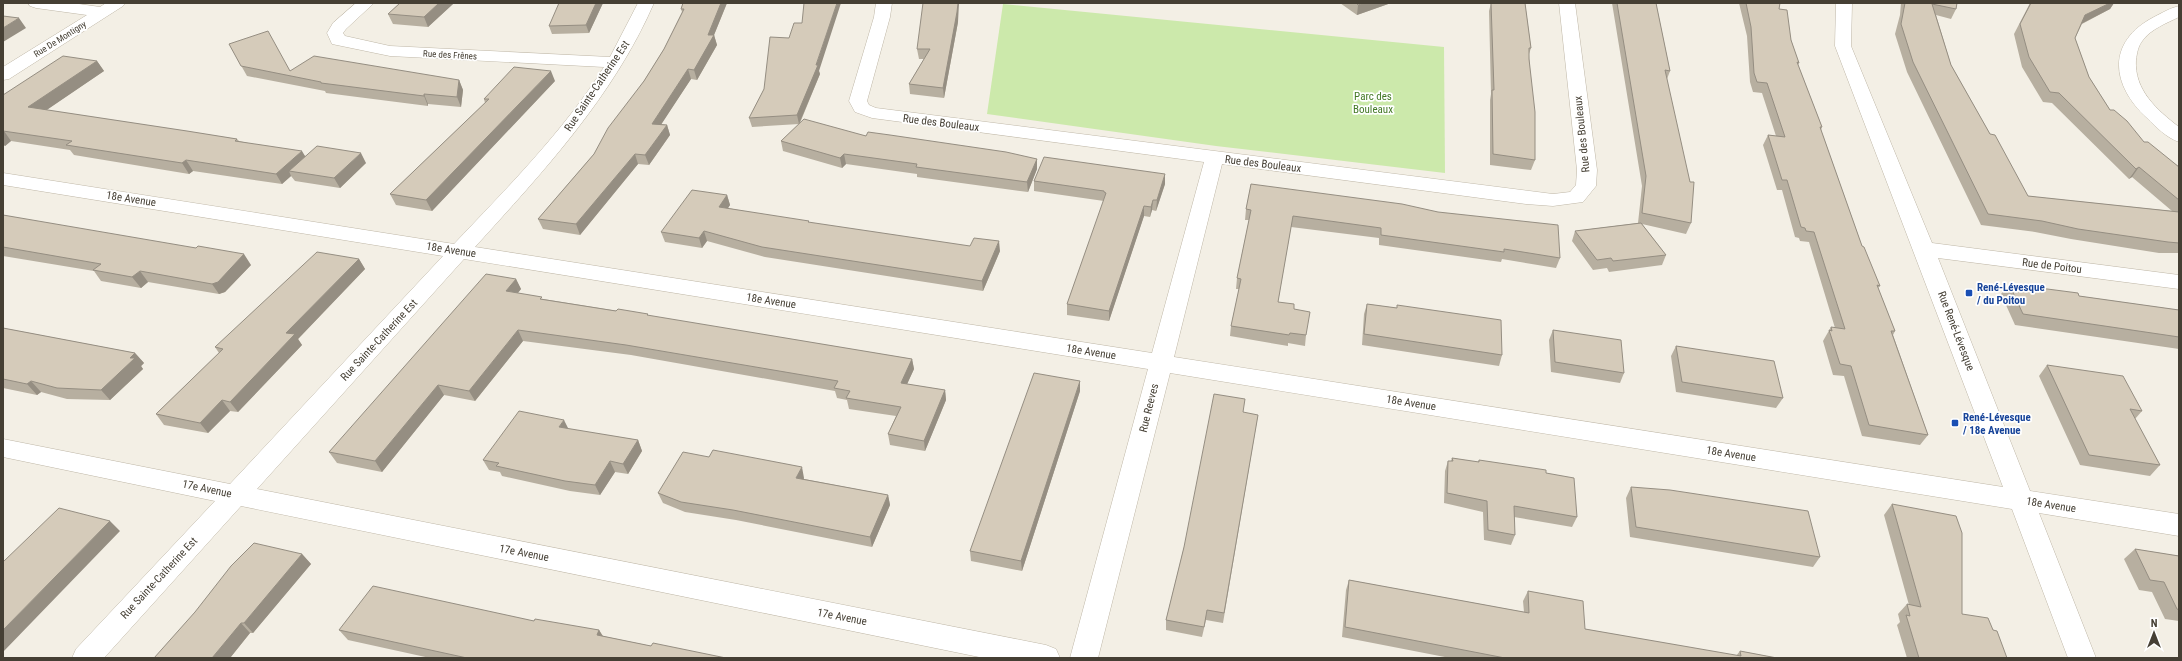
<svg xmlns="http://www.w3.org/2000/svg" width="2182" height="661" font-family="'Roboto Condensed',sans-serif">
<rect width="100%" height="100%" fill="#f3efe5"/>
<path fill="#cce9ab" d="M 1003,4 L 1444,47 L 1445,173 L 1216,146 L 987,114 Z"/>
<g fill="none" stroke-linecap="round" stroke-linejoin="round">
<defs>
<path id="minor" d="M 28,3 L 72,3 L 100,7 L 106,3 L 125,3 L 123,6 L 9,79 L 3,80 L 3,67 L 87,15 L 36,8 L 30,6 Z
M 356,3 L 374,3 L 346,29 L 343,33 L 345,36 L 390,46 L 610,57 L 638,3 L 654,3 C 613,97 543,172 475,247 L 1152,353 L 1204,162 L 872,118 L 855,112 L 849,101 L 874,17 L 876,3 L 892,3 L 890,17 L 867,101 L 869,105 L 876,108 L 1553,194 L 1570,192 L 1576,185 L 1577,170 L 1559,3 L 1575,3 L 1597,170 L 1596,186 L 1583,202 L 1553,206 L 1526,204 L 1222,164 L 1174,357 L 2003,487 L 1835,46 L 1836,3 L 1852,3 L 1851,46 L 1932,243 L 2179,275 L 2179,289 L 1938,258 L 2030,491 L 2179,514 L 2179,536 L 2039,513 L 2096,658 L 2068,658 L 2012,509 L 1170,373 L 1098,658 L 1070,658 L 1148,369 L 464,259 L 257,489 L 1046,645 L 1056,649 L 1060,658 L 984,658 L 241,506 L 104,658 L 72,658 L 76,649 L 215,501 L 3,457 L 3,439 L 230,484 L 443,256 L 3,185 L 3,173 L 454,244 C 507,188 563,132 604,67 L 390,56 L 332,44 L 327,33 L 333,23 Z
M 2179,6 L 2179,17 C 2167,23 2151,29 2143,40 C 2138,46 2137,53 2136,60 C 2134,90 2157,110 2179,127 L 2179,142 C 2167,138 2156,127 2147,118 C 2111,85 2106,42 2154,17 C 2162,13 2170,8 2179,6 Z"/>
</defs>
<use href="#minor" stroke="#bfb7a7" stroke-width="1"/>
<use href="#minor" fill="#fff" fill-rule="evenodd"/>
</g>
<path fill="#b7afa0" d="M 400,3 L 453,3 L 453,4 L 428,27 L 393,24 L 388,14 Z
M 603,3 L 589,33 L 552,34 L 549,26 Z
M 683,3 L 727,3 L 714,35 L 717,45 L 697,80 L 691,79 L 661,124 L 667,125 L 670,135 L 649,165 L 638,164 L 580,235 L 543,229 L 538,219 L 594,154 L 644,81 L 664,49 L 682,12 L 681,9 Z
M 1340,3 L 1391,3 L 1357,15 Z
M 1491,3 L 1525,3 L 1531,48 L 1529,54 L 1535,160 L 1531,170 L 1490,165 L 1490,100 L 1491,94 L 1489,11 Z
M 1612,3 L 1656,3 L 1670,71 L 1667,79 L 1691,223 L 1686,234 L 1642,224 L 1666,255 L 1662,265 L 1609,272 L 1607,268 L 1593,270 L 1572,241 L 1575,231 L 1638,223 L 1642,186 Z
M 1739,3 L 1780,3 L 1779,9 L 1791,40 L 1799,63 L 1798,65 L 1822,127 L 1821,130 L 1862,246 L 1880,286 L 1878,288 L 1895,331 L 1893,335 L 1928,435 L 1920,445 L 1862,436 L 1844,376 L 1833,375 L 1823,341 L 1831,327 L 1835,328 L 1809,242 L 1800,241 L 1799,238 L 1795,237 L 1782,190 L 1777,190 L 1763,145 L 1768,135 L 1776,136 L 1762,93 L 1753,92 L 1750,82 L 1747,36 Z
M 1901,3 L 1957,3 L 1956,9 L 1951,19 L 1936,15 L 1951,65 L 1990,134 L 2028,196 L 2172,211 L 2132,177 L 2129,179 L 2052,103 L 2043,102 L 2022,67 L 2014,34 L 2030,3 L 2114,3 L 2110,9 L 2082,24 L 2075,38 L 2089,77 L 2110,110 L 2144,142 L 2179,167 L 2179,253 L 2159,253 L 2071,239 L 2035,232 L 1981,225 L 1907,72 L 1895,34 L 1900,15 Z
M 958,22 L 944,98 L 910,94 L 909,84 L 924,59 L 919,59 L 917,49 Z
M 229,44 L 290,71 L 459,80 L 463,90 L 461,107 L 428,104 L 428,106 L 326,93 L 325,91 L 247,76 Z
M 97,61 L 104,71 L 46,110 L 237,139 L 239,141 L 306,156 L 366,163 L 340,188 L 295,181 L 291,176 L 282,184 L 193,171 L 189,174 L 74,155 L 70,150 L 11,141 L 5,146 L 3,145 L 3,95 Z
M 819,71 L 820,74 L 800,123 L 866,136 L 1037,159 L 1037,169 L 1028,192 L 917,177 L 917,174 L 846,164 L 842,168 L 783,151 L 781,141 L 799,124 L 752,127 L 749,118 L 764,89 Z
M 555,81 L 432,211 L 396,205 L 390,194 L 485,103 L 484,99 Z
M 1165,174 L 1165,184 L 1156,211 L 1152,210 L 1150,217 L 1144,216 L 1109,321 L 1067,315 L 1067,304 L 1104,201 L 1034,191 L 1034,181 Z
M 1251,184 L 1560,258 L 1556,268 L 1502,259 L 1501,262 L 1379,245 L 1379,238 L 1291,227 L 1278,302 L 1294,309 L 1306,335 L 1305,346 L 1288,343 L 1288,346 L 1230,336 L 1231,326 L 1239,289 L 1236,289 L 1237,278 L 1249,220 L 1245,220 L 1246,209 Z
M 727,195 L 730,205 L 728,208 L 809,223 L 1000,251 L 983,291 L 765,257 L 707,241 L 702,248 L 665,242 L 661,232 Z
M 3,215 L 251,265 L 225,292 L 219,294 L 148,282 L 141,288 L 101,281 L 94,271 L 3,256 Z
M 359,259 L 365,269 L 298,339 L 302,345 L 238,412 L 230,411 L 208,433 L 164,425 L 156,414 L 219,353 L 215,347 Z
M 516,279 L 521,289 L 518,293 L 543,299 L 649,316 L 912,359 L 914,369 L 907,384 L 945,390 L 946,400 L 925,451 L 890,445 L 888,434 L 896,416 L 849,409 L 847,400 L 837,398 L 835,391 L 631,355 L 523,341 L 475,401 L 444,395 L 382,472 L 337,463 L 329,452 Z
M 2009,284 L 2079,296 L 2179,310 L 2179,349 L 2015,325 L 2001,294 Z
M 1367,304 L 1397,308 L 1397,305 L 1502,355 L 1499,366 L 1362,345 L 1364,314 Z
M 3,328 L 135,353 L 144,363 L 141,366 L 143,369 L 110,400 L 67,399 L 41,392 L 37,395 L 3,388 Z
M 1553,330 L 1624,373 L 1620,383 L 1551,372 L 1549,340 Z
M 1676,346 L 1783,398 L 1776,408 L 1676,392 L 1671,356 Z
M 2047,365 L 2142,411 L 2135,419 L 2160,465 L 2150,476 L 2080,465 L 2039,376 Z
M 1080,381 L 1080,391 L 1022,571 L 971,561 L 970,551 Z
M 1243,413 L 1258,415 L 1223,623 L 1206,620 L 1202,637 L 1166,630 L 1166,620 L 1184,547 Z
M 569,429 L 638,440 L 642,451 L 628,474 L 615,472 L 600,495 L 570,491 L 502,476 L 500,472 L 489,470 L 483,460 Z
M 1452,458 L 1478,462 L 1479,460 L 1546,473 L 1577,517 L 1572,527 L 1514,517 L 1515,535 L 1511,545 L 1484,540 L 1483,512 L 1444,503 L 1445,471 L 1448,461 L 1451,461 Z
M 804,478 L 804,479 L 888,495 L 890,505 L 872,547 L 736,520 L 685,512 L 663,503 L 658,493 Z
M 1631,487 L 1820,557 L 1813,567 L 1630,537 L 1626,498 Z
M 1892,504 L 1962,614 L 1993,630 L 2007,658 L 1907,658 L 1897,625 L 1900,622 L 1898,614 L 1907,604 L 1909,605 L 1884,515 Z
M 2135,549 L 2179,556 L 2179,621 L 2165,619 L 2152,592 L 2139,590 L 2124,559 Z
M 302,554 L 311,564 L 253,633 L 250,633 L 230,658 L 154,658 Z
M 1349,580 L 1524,612 L 1523,601 L 1528,591 L 1585,629 L 1736,656 L 1740,651 L 1777,658 L 1450,658 L 1342,637 L 1346,590 Z
M 534,621 L 599,630 L 603,636 L 651,646 L 726,658 L 430,658 L 348,640 L 339,630 Z"/>
<path fill="#958e82" d="M 439,3 L 453,3 L 453,4 L 428,27 L 424,17 Z
M 596,3 L 603,3 L 589,33 L 586,25 Z
M 721,3 L 727,3 L 714,35 L 717,45 L 697,80 L 694,70 Z
M 837,3 L 841,3 L 819,71 L 820,74 L 799,124 L 797,115 L 816,65 Z
M 958,3 L 959,3 L 958,22 L 944,98 L 943,88 Z
M 1364,3 L 1391,3 L 1357,15 L 1358,5 Z
M 2110,3 L 2114,3 L 2110,9 L 2079,25 L 2085,15 Z
M 19,18 L 26,28 L 3,42 L 3,28 Z
M 97,61 L 104,71 L 35,118 L 28,107 Z
M 688,69 L 691,79 L 655,134 L 652,124 Z
M 551,71 L 555,81 L 432,211 L 426,200 Z
M 459,80 L 463,90 L 461,107 L 457,97 Z
M 424,94 L 428,104 L 428,106 L 424,96 Z
M 667,125 L 670,135 L 649,165 L 645,155 Z
M 3,131 L 4,131 L 11,141 L 5,146 L 3,143 Z
M 302,151 L 308,161 L 289,171 L 291,176 L 282,184 L 276,174 Z
M 361,153 L 366,163 L 340,188 L 334,178 Z
M 635,154 L 638,164 L 580,235 L 576,224 Z
M 844,154 L 846,164 L 842,168 L 840,158 Z
M 1037,159 L 1037,169 L 1028,192 L 1027,182 Z
M 186,160 L 193,171 L 189,174 L 182,163 Z
M 2139,167 L 2132,177 L 2129,179 L 2136,169 Z
M 1165,174 L 1165,184 L 1156,211 L 1157,200 Z
M 727,195 L 730,205 L 722,217 L 719,207 Z
M 1153,200 L 1152,210 L 1150,217 L 1151,207 Z
M 1144,206 L 1144,216 L 1109,321 L 1109,311 Z
M 704,231 L 707,241 L 702,248 L 699,238 Z
M 999,241 L 1000,251 L 983,291 L 982,281 Z
M 244,254 L 251,265 L 225,292 L 219,294 L 212,284 Z
M 359,259 L 365,269 L 298,339 L 302,345 L 238,412 L 230,402 L 286,333 Z
M 140,271 L 148,282 L 141,288 L 132,277 Z
M 516,279 L 521,289 L 511,301 L 506,291 Z
M 518,330 L 523,341 L 475,401 L 469,391 Z
M 135,353 L 144,363 L 141,366 L 143,369 L 110,400 L 101,390 L 130,358 Z
M 912,359 L 914,369 L 903,393 L 901,383 Z
M 31,381 L 41,392 L 37,395 L 27,384 Z
M 1080,381 L 1080,391 L 1022,571 L 1021,561 Z
M 438,385 L 444,395 L 382,472 L 375,461 Z
M 945,390 L 946,400 L 925,451 L 924,441 Z
M 222,400 L 230,411 L 208,433 L 200,423 Z
M 564,420 L 569,430 L 559,427 Z
M 638,440 L 642,451 L 628,474 L 623,464 Z
M 610,461 L 615,472 L 600,495 L 595,485 Z
M 802,467 L 804,478 L 799,488 L 796,478 Z
M 888,495 L 890,505 L 872,547 L 870,537 Z
M 110,521 L 120,531 L 3,652 L 3,630 Z
M 302,554 L 311,564 L 253,633 L 244,623 Z
M 241,623 L 250,633 L 230,658 L 212,658 Z
M 599,630 L 605,640 L 597,635 Z"/>
<path fill="#d5cbba" stroke="#958e82" d="M 400,3 L 439,3 L 424,17 L 388,14 Z
M 559,3 L 596,3 L 586,25 L 549,26 Z
M 683,3 L 721,3 L 708,35 L 714,35 L 694,70 L 688,69 L 652,124 L 667,125 L 645,155 L 635,154 L 576,224 L 538,219 L 594,154 L 608,128 L 644,81 L 664,49 L 684,9 L 681,9 Z
M 804,3 L 837,3 L 816,65 L 818,65 L 797,115 L 749,118 L 764,89 L 770,37 L 789,38 L 794,23 L 802,23 Z
M 923,3 L 958,3 L 957,12 L 943,88 L 909,84 L 930,49 L 917,49 Z
M 1356,3 L 1364,3 L 1358,5 Z
M 1491,3 L 1525,3 L 1531,48 L 1529,48 L 1529,59 L 1535,112 L 1535,160 L 1493,154 L 1492,90 L 1494,90 Z
M 1617,3 L 1656,3 L 1670,71 L 1665,70 L 1690,182 L 1694,182 L 1691,223 L 1642,213 L 1646,176 Z
M 1746,3 L 1780,3 L 1779,9 L 1787,10 L 1791,40 L 1799,63 L 1797,62 L 1822,127 L 1820,127 L 1862,246 L 1864,247 L 1880,286 L 1877,285 L 1895,331 L 1891,331 L 1928,435 L 1869,425 L 1851,366 L 1840,364 L 1829,330 L 1832,331 L 1831,327 L 1845,329 L 1814,232 L 1806,231 L 1805,228 L 1801,227 L 1787,180 L 1782,180 L 1768,135 L 1785,137 L 1767,83 L 1757,82 L 1754,73 L 1751,27 Z
M 1905,3 L 1957,3 L 1956,9 L 1932,4 L 1951,65 L 1990,134 L 1995,135 L 2028,196 L 2179,212 L 2179,243 L 2168,242 L 2078,229 L 2042,221 L 1988,214 L 1913,62 L 1901,24 Z
M 2031,3 L 2110,3 L 2085,15 L 2075,38 L 2089,77 L 2110,110 L 2114,110 L 2127,121 L 2144,142 L 2148,142 L 2179,167 L 2179,200 L 2139,167 L 2136,169 L 2059,93 L 2050,92 L 2029,57 L 2020,24 Z
M 3,16 L 19,18 L 3,28 Z
M 268,31 L 290,71 L 314,56 L 459,80 L 457,97 L 424,94 L 424,96 L 321,83 L 321,82 L 241,66 L 229,44 Z
M 63,56 L 97,61 L 28,107 L 187,131 L 237,139 L 235,141 L 302,151 L 276,174 L 186,160 L 182,163 L 66,145 L 72,141 L 3,131 L 3,95 Z
M 514,67 L 551,71 L 426,200 L 390,194 L 489,99 L 484,99 Z
M 804,119 L 866,136 L 868,132 L 890,135 L 1006,152 L 1037,159 L 1027,182 L 916,167 L 917,164 L 844,154 L 840,158 L 781,141 Z
M 317,146 L 361,153 L 334,178 L 289,171 Z
M 1044,157 L 1165,174 L 1157,200 L 1153,200 L 1151,207 L 1144,206 L 1109,311 L 1067,304 L 1106,193 L 1104,192 L 1104,191 L 1034,181 Z
M 1251,184 L 1402,204 L 1438,212 L 1558,225 L 1560,258 L 1504,249 L 1504,252 L 1381,235 L 1381,228 L 1293,216 L 1278,302 L 1294,304 L 1294,309 L 1310,312 L 1306,335 L 1290,333 L 1289,335 L 1231,326 L 1241,279 L 1237,278 L 1251,210 L 1246,209 Z
M 692,190 L 727,195 L 719,207 L 809,221 L 808,222 L 970,246 L 974,238 L 999,241 L 982,281 L 762,247 L 704,231 L 699,238 L 661,232 Z
M 3,215 L 196,248 L 198,246 L 244,254 L 218,282 L 212,284 L 140,271 L 132,277 L 93,270 L 101,264 L 3,247 Z
M 1641,223 L 1666,255 L 1613,261 L 1611,258 L 1597,260 L 1575,231 Z
M 317,252 L 359,259 L 286,333 L 295,334 L 230,402 L 222,400 L 200,423 L 156,414 L 223,349 L 215,347 Z
M 486,274 L 516,279 L 506,291 L 542,297 L 540,299 L 616,311 L 618,309 L 648,314 L 647,315 L 912,359 L 901,383 L 945,390 L 924,441 L 888,434 L 901,407 L 846,398 L 850,391 L 834,388 L 838,381 L 626,345 L 518,330 L 469,391 L 438,385 L 375,461 L 329,452 Z
M 2009,284 L 2078,293 L 2079,296 L 2179,310 L 2179,337 L 2023,314 Z
M 1367,304 L 1397,308 L 1397,305 L 1501,320 L 1502,355 L 1364,334 Z
M 3,328 L 135,353 L 130,358 L 135,358 L 101,390 L 57,388 L 31,381 L 27,384 L 3,379 Z
M 1553,330 L 1621,340 L 1624,373 L 1555,362 Z
M 1676,346 L 1774,361 L 1783,398 L 1682,382 Z
M 2047,365 L 2123,376 L 2142,411 L 2130,409 L 2160,465 L 2089,455 Z
M 1034,373 L 1080,381 L 1021,561 L 970,551 Z
M 1214,394 L 1245,399 L 1243,412 L 1258,415 L 1224,613 L 1207,610 L 1204,627 L 1166,620 L 1184,547 Z
M 519,411 L 564,420 L 559,427 L 638,440 L 623,464 L 610,461 L 595,485 L 565,481 L 496,466 L 499,463 L 483,460 Z
M 713,450 L 802,467 L 796,478 L 888,495 L 870,537 L 733,510 L 681,502 L 658,493 L 683,452 L 709,457 Z
M 1452,458 L 1479,462 L 1479,460 L 1546,470 L 1546,473 L 1574,478 L 1577,517 L 1514,506 L 1515,535 L 1488,530 L 1487,501 L 1447,493 L 1448,461 L 1453,461 Z
M 1631,487 L 1670,490 L 1808,511 L 1820,557 L 1636,527 Z
M 1892,504 L 1956,516 L 1962,533 L 1962,614 L 1988,618 L 1993,630 L 1997,631 L 2007,658 L 1919,658 L 1906,615 L 1910,616 L 1907,604 L 1921,607 Z
M 59,508 L 110,521 L 3,630 L 3,562 Z
M 254,543 L 302,554 L 244,623 L 241,623 L 212,658 L 154,658 L 195,612 L 231,566 Z
M 2135,549 L 2179,556 L 2179,610 L 2177,609 L 2164,582 L 2150,580 Z
M 1349,580 L 1529,613 L 1528,591 L 1583,601 L 1585,629 L 1741,656 L 1740,651 L 1777,658 L 1505,658 L 1345,627 Z
M 373,586 L 534,621 L 535,619 L 599,630 L 597,635 L 651,646 L 653,643 L 726,658 L 467,658 L 339,630 Z"/>
<g fill="#1a4fb4" stroke="#fff" stroke-width="1.5">
<rect x="1965" y="289" width="8" height="8" rx="2"/>
<rect x="1951" y="419" width="8" height="8" rx="2"/>
</g>
<g text-anchor="middle" dominant-baseline="central" stroke-width="3.5" stroke-linejoin="round" paint-order="stroke">
<g font-size="9" fill="#453f34" stroke="#fff">
<text transform="translate(60 39) rotate(-32)">Rue De Montigny</text>
<text transform="translate(450 55) rotate(3)">Rue des Frênes</text>
</g>
<g font-size="11" fill="#453f34" stroke="#fff">
<text transform="translate(597 86) rotate(-56)">Rue Sainte-Catherine Est</text>
<text transform="translate(941 123) rotate(7)">Rue des Bouleaux</text>
<text transform="translate(1582 134) rotate(-96)">Rue des Bouleaux</text>
<text transform="translate(1263 164) rotate(7)">Rue des Bouleaux</text>
<text transform="translate(131 199) rotate(9)">18e Avenue</text>
<text transform="translate(451 250) rotate(9)">18e Avenue</text>
<text transform="translate(2052 266) rotate(7)">Rue de Poitou</text>
<text transform="translate(771 301) rotate(9)">18e Avenue</text>
<text transform="translate(1956 331) rotate(69)">Rue René-Lévesque</text>
<text transform="translate(379 340) rotate(-47)">Rue Sainte-Catherine Est</text>
<text transform="translate(1091 352) rotate(9)">18e Avenue</text>
<text transform="translate(1411 403) rotate(9)">18e Avenue</text>
<text transform="translate(1149 408) rotate(-76)">Rue Reeves</text>
<text transform="translate(1731 454) rotate(9)">18e Avenue</text>
<text transform="translate(207 489) rotate(12)">17e Avenue</text>
<text transform="translate(2051 505) rotate(9)">18e Avenue</text>
<text transform="translate(524 553) rotate(11)">17e Avenue</text>
<text transform="translate(159 578) rotate(-47)">Rue Sainte-Catherine Est</text>
<text transform="translate(842 617) rotate(11)">17e Avenue</text>
</g>
<g font-size="11" fill="#437926" stroke="#fff">
<text x="1373" y="96">Parc des<tspan x="1373" dy="13">Bouleaux</tspan></text>
</g>
<g font-size="11" font-weight="bold" fill="#164399" stroke="#fff" text-anchor="start">
<text x="1977" y="287">René-Lévesque<tspan x="1977" dy="13">/ du Poitou</tspan></text>
<text x="1963" y="417">René-Lévesque<tspan x="1963" dy="13">/ 18e Avenue</tspan></text>
</g>
</g>
<rect width="2182" height="661" fill="none" stroke="#453f34" stroke-width="8"/>
<g transform="translate(2154 633)" stroke="#ffffff" stroke-width="3" paint-order="stroke">
<path d="M0-3L7 15L0 10L-7 15Z" fill="#453f34"/>
<text y="-6" font-size="11" font-weight="bold" text-anchor="middle" fill="#453f34">N</text>
</g>
</svg>
